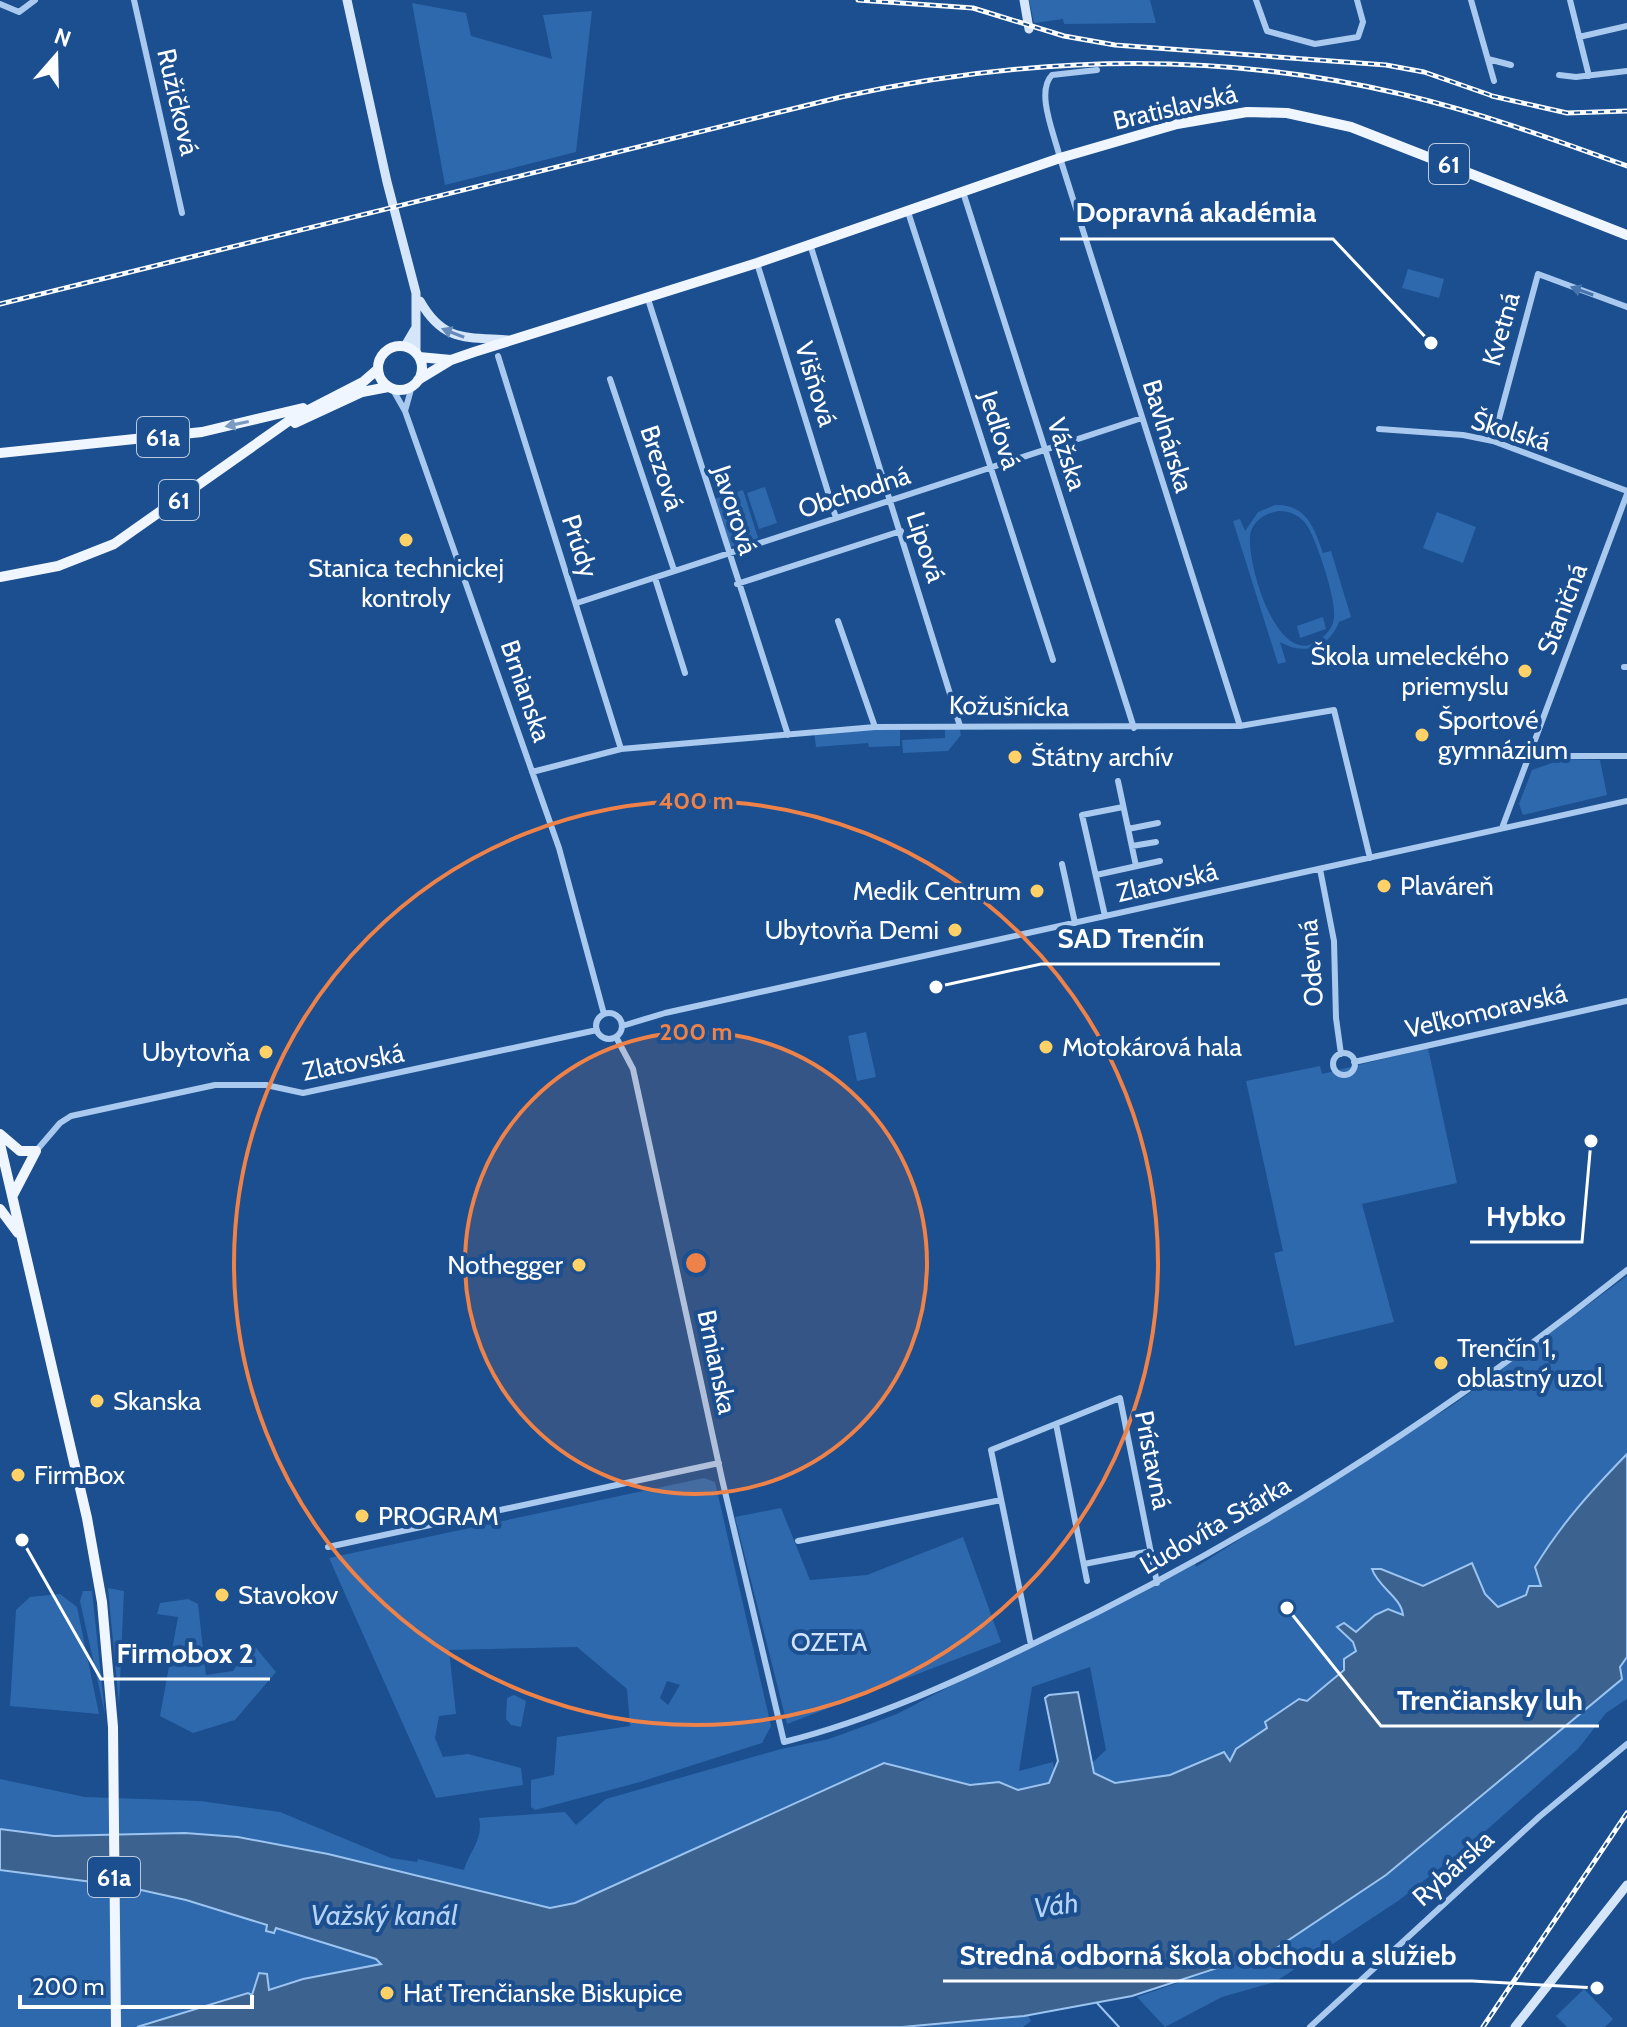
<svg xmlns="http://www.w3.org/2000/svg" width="1627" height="2027" font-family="Cabin,sans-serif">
<rect width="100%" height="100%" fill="#1b4f8f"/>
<path fill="#2e69ad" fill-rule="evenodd" d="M 1029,0 L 1150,0 L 1156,23 L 1064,24 L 1063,19 L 1034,23 Z
M 412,3 L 466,13 L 471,36 L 552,59 L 543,15 L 592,11 L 576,152 L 445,185 Z
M 1408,269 L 1444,279 L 1439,298 L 1402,288 Z
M 765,487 L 777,523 L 759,529 L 747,493 Z
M 743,490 L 758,538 L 730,547 L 714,499 Z
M 1275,505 C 1306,504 1314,527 1323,553 L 1331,551 L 1351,617 L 1339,622 C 1329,648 1304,656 1280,642 L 1286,662 L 1278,664 L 1233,521 L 1240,519 L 1245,531 L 1258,512 ZM 1279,511 C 1290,511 1299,515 1306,524 C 1316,538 1334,594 1334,611 C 1335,620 1332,628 1326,634 C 1279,685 1243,553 1251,531 C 1256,519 1266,513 1279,511 Z
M 1437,512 L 1476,527 L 1463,563 L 1423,548 Z
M 1323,617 L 1326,629 L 1300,638 L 1297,626 Z
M 900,726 L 900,746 L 869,747 L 868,743 L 816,747 L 814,732 Z
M 945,727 L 959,727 L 961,735 L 948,751 L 903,753 L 902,740 L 945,738 Z
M 1563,759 L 1600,760 L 1607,795 L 1523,815 L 1519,804 L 1532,770 Z
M 866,1032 L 876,1077 L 857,1081 L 848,1036 Z
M 1428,1048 L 1457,1183 L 1362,1204 L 1394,1322 L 1295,1346 L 1274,1253 L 1283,1251 L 1246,1081 L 1320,1066 L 1322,1074 Z
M 1627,1276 L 1627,1454 C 1592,1490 1561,1524 1535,1567 L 1541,1586 L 1498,1607 L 1485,1594 L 1447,1573 L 1423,1586 L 1381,1569 L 1375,1577 L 1402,1607 L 1404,1616 L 1374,1615 L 1356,1632 L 1338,1627 L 1353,1642 L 1356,1651 C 1327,1694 1278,1720 1236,1749 L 1231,1761 L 1224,1752 L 1169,1775 L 1115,1783 L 1094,1773 L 1092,1763 L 1106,1750 L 1090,1667 L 1032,1687 L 1019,1771 L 1053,1762 L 1055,1775 L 1049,1783 L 1018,1790 L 999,1782 L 970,1785 L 884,1763 L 575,1903 L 550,1908 L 328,1854 L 238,1837 L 185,1833 L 54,1836 L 0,1829 L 0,1779 L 85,1797 L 200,1801 L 280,1812 L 391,1858 L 417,1862 L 418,1859 L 464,1870 C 469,1852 484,1839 479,1818 L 565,1812 L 576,1825 L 606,1799 L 781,1749 L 829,1739 L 897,1714 L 1194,1559 L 1196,1567 L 1453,1405 Z
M 704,1478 L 715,1482 L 771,1726 L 762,1743 L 640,1782 L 535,1810 L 531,1807 L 531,1780 L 554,1775 L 557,1737 L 630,1726 L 627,1689 L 577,1647 L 449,1650 L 456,1714 L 439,1716 L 435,1738 L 443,1757 L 468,1754 L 521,1768 L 523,1785 L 436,1798 L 329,1558 ZM 667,1681 L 680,1685 L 668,1705 L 660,1698 Z
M 781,1508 L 810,1580 L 867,1575 L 963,1537 L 1001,1642 L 787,1724 L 735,1517 Z
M 108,1588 L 124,1591 L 119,1705 Z
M 83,1591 L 92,1591 L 105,1714 L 80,1601 Z
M 60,1594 L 77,1607 L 99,1714 L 10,1706 L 16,1610 L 30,1597 Z
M 188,1599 L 198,1604 L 206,1675 L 233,1671 L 252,1643 L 276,1672 L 235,1720 L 193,1733 L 160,1716 L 178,1617 L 157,1614 L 160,1603 Z
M 1627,1657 L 1627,1699 L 1606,1713 L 1578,1749 L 1472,1843 L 1398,1901 L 1275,1982 L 1222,1997 L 1165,2027 L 1137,1997 L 1275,1949 L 1386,1875 L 1622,1679 L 1620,1667 Z
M 514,1695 L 526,1701 L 521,1727 L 511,1725 L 506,1719 L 507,1698 Z
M 0,1870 L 123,1886 L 186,1900 L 268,1926 L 267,1931 L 274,1933 L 276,1928 L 376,1959 L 381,1964 L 269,1990 L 266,1979 L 258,1979 L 253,1995 L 247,1993 L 137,2027 L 0,2027 Z
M 1584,1989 L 1613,2019 L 1605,2027 L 1567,2027 L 1556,2016 Z
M 1028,2015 L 1031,2021 L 1023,2027 L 906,2027 Z"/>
<path fill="#3c6290" stroke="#9cc4f0" stroke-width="2" d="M 1627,1454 L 1627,1657 L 1620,1667 L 1622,1679 L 1386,1875 L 1275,1949 L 1132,1996 L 1024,2016 L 902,2027 L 137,2027 L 248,1993 L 252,1995 L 259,1973 L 267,1974 L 269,1990 L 303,1979 L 381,1964 L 376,1959 L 276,1928 L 274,1933 L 266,1931 L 267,1925 L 186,1900 L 123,1886 L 0,1870 L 0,1829 L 54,1836 L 185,1833 L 238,1837 L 328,1854 L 550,1908 L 575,1903 L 884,1763 L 970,1785 L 999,1782 L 1018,1790 L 1049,1783 L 1058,1761 L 1045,1698 L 1049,1695 L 1078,1692 L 1094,1773 L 1115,1783 L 1170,1775 L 1224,1752 L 1230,1761 L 1236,1749 L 1267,1728 L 1265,1722 L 1299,1699 L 1307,1701 L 1344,1670 L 1344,1659 L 1356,1651 L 1353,1642 L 1337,1627 L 1344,1623 L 1356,1632 L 1375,1615 L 1388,1609 L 1403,1615 C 1401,1597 1378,1587 1372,1569 L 1381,1569 L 1423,1586 L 1472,1563 L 1485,1594 L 1498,1607 L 1526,1595 L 1529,1586 L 1541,1586 L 1535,1567 C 1561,1524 1592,1490 1627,1454 Z"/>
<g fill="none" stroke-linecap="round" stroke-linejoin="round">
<path stroke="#9cc4f0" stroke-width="2" d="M 1097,2003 L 1119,2027"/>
<path stroke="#a9c9ee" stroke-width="6" d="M 134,0 L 182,213
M 1256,0 L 1267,31 L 1315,44 L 1358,37 L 1363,22 L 1357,0
M 1471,0 L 1494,81
M 1570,0 L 1589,76
M 0,4 L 19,12 L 35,0
M 1579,37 L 1627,26
M 1488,59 L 1511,65
M 1097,70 L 1052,75 C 1035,92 1055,136 1060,158 L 1240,726
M 1559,75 L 1576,77 L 1627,71
M 963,192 L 1134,728
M 908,212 L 1053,660
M 810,244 L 960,726
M 757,263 L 836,518
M 647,296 L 788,735
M 498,356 L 621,749
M 610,379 L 674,570
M 392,388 L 405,411 L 559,848 L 604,1014
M 405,411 L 412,386
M 1379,429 L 1463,435 L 1493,441 L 1627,491
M 1493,441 L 1538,274 L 1627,307
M 655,578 L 685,673
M 737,584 L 901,531
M 577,603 L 1142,418
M 838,621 L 875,727
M 1624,667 L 1627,667
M 1529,756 L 1627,756
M 532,772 L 621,749 L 875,727 L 1240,726 L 1334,710 L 1370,858
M 1118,781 L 1136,866
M 1502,828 L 1627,494
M 1128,829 L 1158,823
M 1132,846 L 1156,842
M 1062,864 L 1075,923
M 1320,869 L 1334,941 L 1336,1018 L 1341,1054
M 1096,875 L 1160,861
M 1105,916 L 1082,815 L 1123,807
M596 1026a13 13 0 1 1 26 0a13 13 0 1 1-26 0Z
M 622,1026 L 665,1013 L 1627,801
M 616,1037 L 633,1069 L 722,1479 L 784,1742 C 875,1719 957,1681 1041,1640 C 1251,1540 1445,1415 1627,1270
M1333 1064a11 11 0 1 1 22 0a11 11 0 1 1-22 0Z
M 1354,1062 L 1627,1001
M 36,1151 L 60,1123 L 71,1116 L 215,1085 L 266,1085 L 303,1093 L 597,1030
M 1056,1424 L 1087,1581
M 798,1541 L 1001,1500
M 328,1547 L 719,1463
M 1084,1564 L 1151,1551
M 1031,1645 L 991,1450 L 1120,1398 L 1157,1583
M 1310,2027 L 1539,1817 L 1627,1744"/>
<path stroke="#d6e6fa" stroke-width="9" d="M 347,0 L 387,182 L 416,293 L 416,353
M 1024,0 L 1029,29
M 420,301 C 443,342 466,337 508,340
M 405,346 L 415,329
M 1515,2027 L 1627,1885"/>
<path stroke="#f0f6ff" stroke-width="10" d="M378 368a22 22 0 1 1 44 0a22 22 0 1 1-44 0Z
M 419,357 L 451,360
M 418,380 L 451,360 L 474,352 L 757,263 L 1060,158 L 1177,124 L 1247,112 L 1287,113 L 1351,127 L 1627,235
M 295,423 L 362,392 L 388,387
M 0,453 L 202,432 L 303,408
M 0,577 L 58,566 L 114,544 L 293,418 L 363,382 L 378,369
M 0,1134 L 20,1151 L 36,1151
M 0,1144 L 87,1518 L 102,1602 L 113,1727 L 116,2027
M 13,1195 L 36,1151
M 0,1209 L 18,1233"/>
<defs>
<path id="rail" d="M 858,0 L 973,8 L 1064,36 L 1115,45 L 1386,65 L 1424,72 L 1490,95
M 1492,96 L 1567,113 L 1627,111
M 0,304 L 841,97 C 1027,56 1215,50 1401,94 C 1478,112 1553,139 1627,166
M 1483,2027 L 1627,1813"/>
</defs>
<use href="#rail" stroke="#fff" stroke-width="5"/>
<use href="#rail" stroke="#1b4f8f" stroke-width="2" stroke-dasharray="6" stroke-linecap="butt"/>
</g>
<defs><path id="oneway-solid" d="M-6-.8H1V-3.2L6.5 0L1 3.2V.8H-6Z" transform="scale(2)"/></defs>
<use fill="#4674ac" href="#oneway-solid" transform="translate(1582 291) rotate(-160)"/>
<use fill="#668bba" href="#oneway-solid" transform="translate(453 333) rotate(-159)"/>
<use fill="#7b9ac1" href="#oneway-solid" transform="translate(237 424) rotate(168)"/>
<circle cx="696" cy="1263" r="231" fill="#ee8249" fill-opacity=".12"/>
<g fill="none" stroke="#ee8249" stroke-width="4">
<circle cx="696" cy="1263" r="231"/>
<circle cx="696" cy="1263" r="462"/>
</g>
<g fill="#ffd166" stroke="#1b4f8f" stroke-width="3">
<circle cx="406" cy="540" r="8"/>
<circle cx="1525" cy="671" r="8"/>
<circle cx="1422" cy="735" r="8"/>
<circle cx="1015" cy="757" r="8"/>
<circle cx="1384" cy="886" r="8"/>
<circle cx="1037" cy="891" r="8"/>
<circle cx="955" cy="930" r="8"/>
<circle cx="1046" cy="1047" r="8"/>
<circle cx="266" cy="1052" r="8"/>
<circle cx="579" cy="1265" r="8"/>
<circle cx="1441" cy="1363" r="8"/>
<circle cx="97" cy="1401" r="8"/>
<circle cx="18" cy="1475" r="8"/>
<circle cx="362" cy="1516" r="8"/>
<circle cx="222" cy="1595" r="8"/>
<circle cx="387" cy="1993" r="8"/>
</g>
<g text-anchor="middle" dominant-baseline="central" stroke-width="8" stroke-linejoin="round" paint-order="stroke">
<g fill="#1b4f8f" stroke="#bbcadd" stroke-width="2">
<rect x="1429" y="144" width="40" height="40" rx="6"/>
<rect x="137" y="417" width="52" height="40" rx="6"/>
<rect x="159" y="480" width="40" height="40" rx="6"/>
<rect x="88" y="1857" width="52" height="40" rx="6"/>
</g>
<g font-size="24" font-weight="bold" fill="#fff">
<text x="1449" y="164">61</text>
<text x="163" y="437">61a</text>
<text x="179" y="500">61</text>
<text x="114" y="1877">61a</text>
</g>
<g font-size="26" fill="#fff" stroke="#1b4f8f">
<text transform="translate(178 102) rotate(77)">Ružičková</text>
<text transform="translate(1175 107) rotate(-13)">Bratislavská</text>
<text transform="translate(1501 329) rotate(-74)">Kvetná</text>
<text transform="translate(816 384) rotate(73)">Višňová</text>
<text transform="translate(1000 430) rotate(72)">Jedľová</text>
<text transform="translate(1511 431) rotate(17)">Školská</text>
<text transform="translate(1168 436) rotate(73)">Bavlnárska</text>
<text transform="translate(1067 454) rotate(72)">Vážska</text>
<text transform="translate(662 468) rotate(72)">Brezová</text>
<text transform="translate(854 492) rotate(-18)">Obchodná</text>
<text transform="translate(735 510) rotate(72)">Javorová</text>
<text transform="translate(580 546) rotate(72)">Prúdy</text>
<text transform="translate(926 547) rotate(72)">Lipová</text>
<text transform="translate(1562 609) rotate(-69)">Staničná</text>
<text transform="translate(526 691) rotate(71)">Brnianska</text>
<text transform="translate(1009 706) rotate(1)">Kožušnícka</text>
<text transform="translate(1167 882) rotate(-13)">Zlatovská</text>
<text transform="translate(1311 963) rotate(-94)">Odevná</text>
<text transform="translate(1486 1011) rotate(-13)">Veľkomoravská</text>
<text transform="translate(353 1062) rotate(-11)">Zlatovská</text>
<text transform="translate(717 1362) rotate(78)">Brnianska</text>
<text transform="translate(1153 1460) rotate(79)">Prístavná</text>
<text transform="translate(1215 1525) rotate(-30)">Ľudovíta Stárka</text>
<text transform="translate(1453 1868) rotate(-42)">Rybárska</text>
</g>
<g font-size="26" fill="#fff" stroke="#1b4f8f" text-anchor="start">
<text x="406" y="568" text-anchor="middle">Stanica technickej<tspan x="406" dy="30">kontroly</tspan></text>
<text x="1509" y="656" text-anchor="end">Škola umeleckého<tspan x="1509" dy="30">priemyslu</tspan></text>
<text x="1438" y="720">Športové<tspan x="1438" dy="30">gymnázium</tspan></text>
<text x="1031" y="757">Štátny archív</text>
<text x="1400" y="886">Plaváreň</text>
<text x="1021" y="891" text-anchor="end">Medik Centrum</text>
<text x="939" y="930" text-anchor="end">Ubytovňa Demi</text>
<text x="1062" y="1047">Motokárová hala</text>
<text x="250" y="1052" text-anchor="end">Ubytovňa</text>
<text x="563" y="1265" text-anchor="end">Nothegger</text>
<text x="1457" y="1348">Trenčín 1,<tspan x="1457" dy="30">oblastný uzol</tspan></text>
<text x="113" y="1401">Skanska</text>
<text x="34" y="1475">FirmBox</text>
<text x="378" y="1516">PROGRAM</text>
<text x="238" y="1595">Stavokov</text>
<text x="403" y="1993">Hať Trenčianske Biskupice</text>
</g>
<g font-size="26" fill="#cfe3fa" stroke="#1b4f8f">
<text x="829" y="1642">OZETA</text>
</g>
<g font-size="28" font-style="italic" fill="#b5d3f5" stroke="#1b4f8f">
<text transform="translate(1056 1905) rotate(-8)">Váh</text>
<text x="384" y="1915">Važský kanál</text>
</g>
</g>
<circle cx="696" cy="1263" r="12" fill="#ee8249" stroke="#1b4f8f" stroke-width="4"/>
<g font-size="24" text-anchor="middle" font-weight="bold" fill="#ee8249" stroke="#1b4f8f" stroke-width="8" stroke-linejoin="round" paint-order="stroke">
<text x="696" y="809">400 m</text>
<text x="696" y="1040">200 m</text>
</g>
<path fill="none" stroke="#fff" stroke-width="3" d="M1431 343L1333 239H1060M936 987L1041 964H1220M1591 1141L1582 1242H1470M22 1540L101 1679H270M1287 1608L1381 1726H1599M1597 1988L1472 1981H943"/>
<g fill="#fff" stroke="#1b4f8f" stroke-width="3">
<circle cx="1431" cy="343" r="8"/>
<circle cx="936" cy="987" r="8"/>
<circle cx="1591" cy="1141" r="8"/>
<circle cx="22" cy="1540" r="8"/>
<circle cx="1287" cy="1608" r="8"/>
<circle cx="1597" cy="1988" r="8"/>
</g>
<g font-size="28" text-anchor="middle" font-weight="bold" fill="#fff" stroke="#1b4f8f" stroke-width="8" stroke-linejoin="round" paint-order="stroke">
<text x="1196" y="222">Dopravná akadémia</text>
<text x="1131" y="948">SAD Trenčín</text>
<text x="1526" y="1226">Hybko</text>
<text x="185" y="1663">Firmobox 2</text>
<text x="1490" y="1710">Trenčiansky luh</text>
<text x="1208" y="1965">Stredná odborná škola obchodu a služieb</text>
</g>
<g transform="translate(56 56) rotate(20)" stroke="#1b4f8f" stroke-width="6" paint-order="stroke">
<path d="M0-6L14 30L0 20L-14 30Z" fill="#ffffff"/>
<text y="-12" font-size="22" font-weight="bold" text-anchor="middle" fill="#ffffff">N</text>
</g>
<path d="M20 1995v12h232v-12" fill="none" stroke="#ffffff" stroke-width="4"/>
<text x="32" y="1995" font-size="24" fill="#ffffff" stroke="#1b4f8f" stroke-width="6" paint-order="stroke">200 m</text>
</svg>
